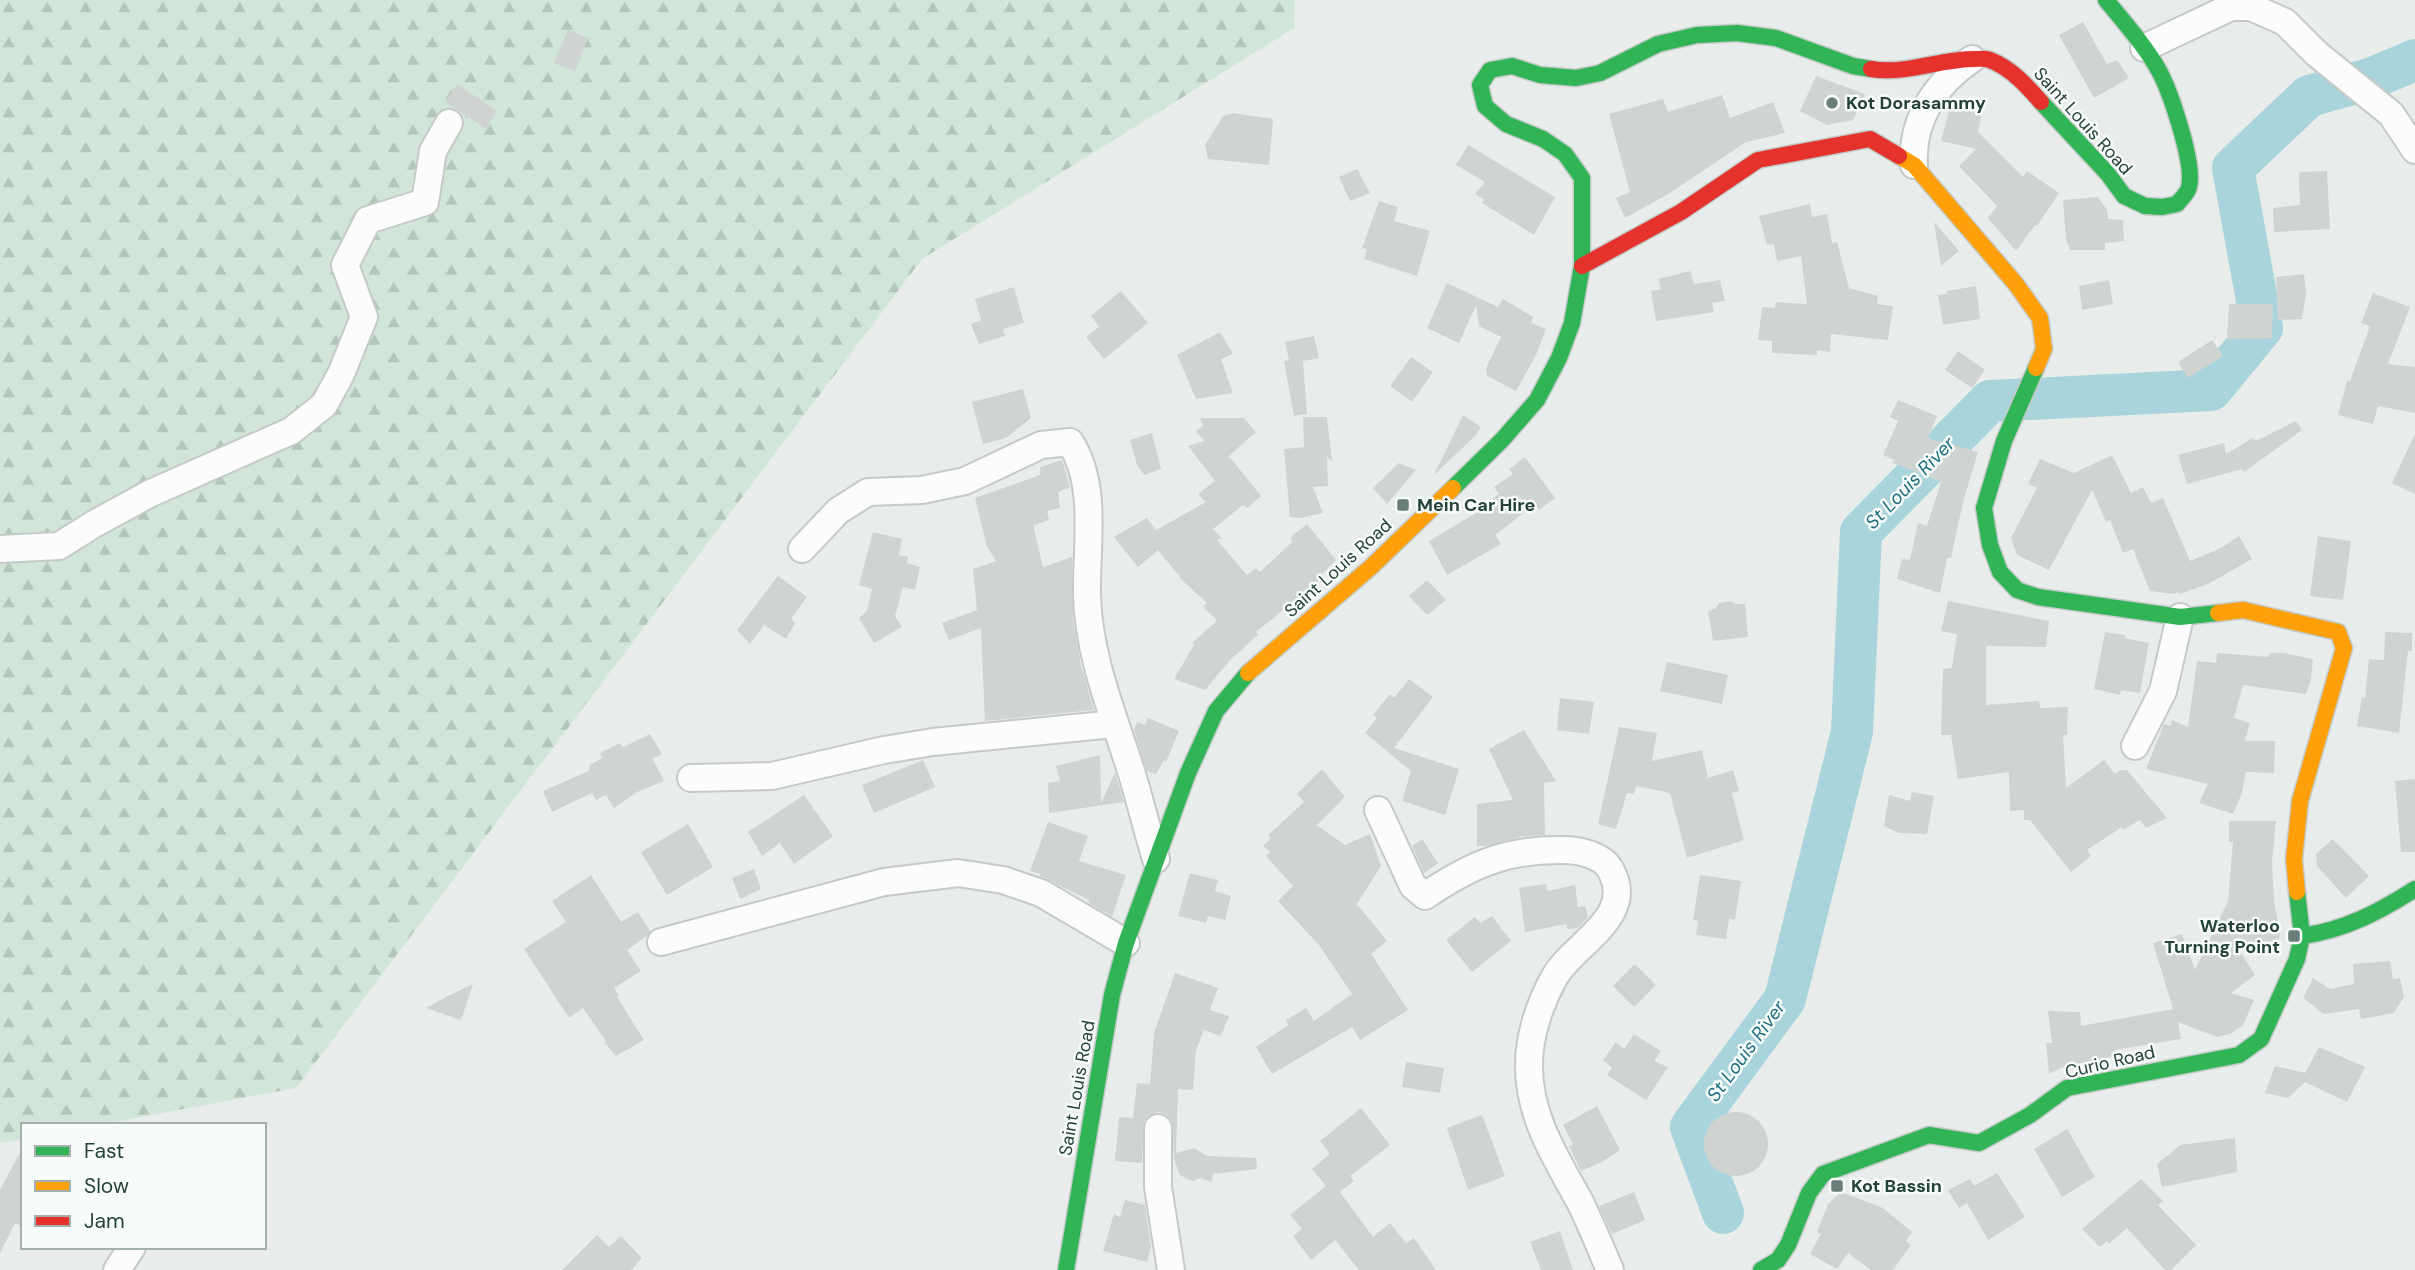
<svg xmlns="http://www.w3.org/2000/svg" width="2415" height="1270" font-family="'DM Sans',sans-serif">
<defs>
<pattern id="forest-firs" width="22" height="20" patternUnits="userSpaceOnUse" patternTransform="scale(1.75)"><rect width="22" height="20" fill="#d1e6d8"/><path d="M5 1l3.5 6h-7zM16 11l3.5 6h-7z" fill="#b3c6ba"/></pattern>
</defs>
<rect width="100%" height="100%" fill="#e8edeb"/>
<path fill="url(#forest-firs)" d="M 0,0 L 1295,0 L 1294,28 L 922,259 L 296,1088 L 98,1125 L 23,1125 L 23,1139 L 0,1143 Z"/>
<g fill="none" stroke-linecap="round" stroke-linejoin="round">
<path stroke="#a9d4db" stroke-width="42" d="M 1723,1213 L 1691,1127 L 1785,999 L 1852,732 L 1861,532 L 1990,401 L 2211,390 L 2262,328 L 2233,168 L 2309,96 L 2370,79 L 2415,60"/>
</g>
<path fill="#cfd4d2" d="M 2083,22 L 2107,64 L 2117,60 L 2129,78 L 2094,98 L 2059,35 Z
M 568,30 L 588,38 L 575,72 L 554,63 Z
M 1816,76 L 1865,94 L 1853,120 L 1827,125 L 1800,111 Z
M 457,84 L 497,111 L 486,129 L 445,102 Z
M 1722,95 L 1730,118 L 1773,102 L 1785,133 L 1746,142 L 1670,193 L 1625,218 L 1616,198 L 1630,192 L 1609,114 L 1663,99 L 1668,112 Z
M 1952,100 L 1983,107 L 1978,132 L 2023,177 L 2027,171 L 2059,193 L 2037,226 L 2035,225 L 2016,251 L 1988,218 L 1997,206 L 1959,166 L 1976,149 L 1941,141 Z
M 1233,113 L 1273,119 L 1269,165 L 1208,159 L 1205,145 L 1223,116 Z
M 1468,145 L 1555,197 L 1534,235 L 1482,203 L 1484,200 L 1475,194 L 1485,182 L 1456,165 Z
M 1357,169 L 1370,193 L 1350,201 L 1339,177 Z
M 2327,171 L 2330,229 L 2274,232 L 2273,208 L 2300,205 L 2299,172 Z
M 2098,197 L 2107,210 L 2108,219 L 2123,220 L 2124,241 L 2105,243 L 2105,250 L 2070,250 L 2066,240 L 2063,200 Z
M 1379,201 L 1398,207 L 1394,221 L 1430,231 L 1417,276 L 1364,259 L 1367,249 L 1362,248 Z
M 1810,204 L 1812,217 L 1827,214 L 1832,243 L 1837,242 L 1849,288 L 1878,296 L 1877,304 L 1893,306 L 1888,340 L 1831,334 L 1830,352 L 1817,350 L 1817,355 L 1772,353 L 1772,341 L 1758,340 L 1762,307 L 1775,308 L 1776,302 L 1807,304 L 1801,256 L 1777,261 L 1774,244 L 1767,245 L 1759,216 Z
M 1934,222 L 1959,251 L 1941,266 Z
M 1690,271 L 1694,284 L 1720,280 L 1725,301 L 1712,303 L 1714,312 L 1656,321 L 1651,291 L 1661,289 L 1658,279 Z
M 2304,274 L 2306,293 L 2302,319 L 2278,320 L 2276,277 Z
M 2109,280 L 2113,304 L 2082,310 L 2079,286 Z
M 1447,283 L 1498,307 L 1503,299 L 1533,317 L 1531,323 L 1546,329 L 1536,355 L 1516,391 L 1487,376 L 1486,368 L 1501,337 L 1479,326 L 1476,305 L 1459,343 L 1427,328 Z
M 1976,286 L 1980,319 L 1943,325 L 1938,295 L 1947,294 L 1947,291 Z
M 1014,287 L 1024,323 L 1003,329 L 1005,336 L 979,344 L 971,324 L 981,320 L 975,299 Z
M 1121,291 L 1148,323 L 1104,359 L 1086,337 L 1099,327 L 1091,316 Z
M 2373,293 L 2410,307 L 2388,364 L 2415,367 L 2415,413 L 2378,406 L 2373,424 L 2338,415 L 2347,381 L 2350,381 L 2370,326 L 2361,323 Z
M 2229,304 L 2273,304 L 2272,338 L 2227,339 Z
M 1220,332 L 1233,354 L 1221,359 L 1233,393 L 1196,399 L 1177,355 Z
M 1314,336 L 1319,358 L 1303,361 L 1307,414 L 1294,416 L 1284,361 L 1289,360 L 1285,342 Z
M 2212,340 L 2223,356 L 2188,378 L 2178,362 Z
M 1958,351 L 1985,370 L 1972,388 L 1945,370 Z
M 1411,357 L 1433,372 L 1412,402 L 1390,386 Z
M 1023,389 L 1031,418 L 1006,438 L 983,444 L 972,402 Z
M 1898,400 L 1937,416 L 1928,438 L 1978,452 L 1963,502 L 1951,558 L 1947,558 L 1940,593 L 1897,579 L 1902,559 L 1910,560 L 1918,523 L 1927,526 L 1941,482 L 1893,463 L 1894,460 L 1883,455 L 1898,421 L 1890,417 Z
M 1463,415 L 1481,427 L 1476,435 L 1434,475 Z
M 1303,417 L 1327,417 L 1332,461 L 1327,457 L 1328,486 L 1313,487 L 1323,513 L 1300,518 L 1290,517 L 1284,449 L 1304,447 Z
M 1200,418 L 1244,418 L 1256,432 L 1229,456 L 1261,496 L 1247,508 L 1243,505 L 1213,529 L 1222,538 L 1217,540 L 1247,575 L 1256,568 L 1260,572 L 1292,542 L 1291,537 L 1307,524 L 1336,560 L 1322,574 L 1324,577 L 1256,632 L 1258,635 L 1231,659 L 1205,690 L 1174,679 L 1194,645 L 1192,643 L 1217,621 L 1203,606 L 1207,603 L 1183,581 L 1158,550 L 1138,567 L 1114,537 L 1147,518 L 1156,530 L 1206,502 L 1198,494 L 1215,481 L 1188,446 L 1204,441 L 1196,431 L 1203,426 Z
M 2296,421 L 2302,430 L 2244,472 L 2242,469 L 2187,484 L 2178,455 L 2224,443 L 2226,454 L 2253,438 L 2256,441 Z
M 1152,433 L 1161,469 L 1144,475 L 1137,465 L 1130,440 Z
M 2415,434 L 2415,494 L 2392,483 Z
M 2112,455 L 2131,493 L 2143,487 L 2151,503 L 2163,498 L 2190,561 L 2221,548 L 2239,536 L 2252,559 L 2208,584 L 2180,594 L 2178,592 L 2174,594 L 2150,591 L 2133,549 L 2123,553 L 2110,520 L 2106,522 L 2092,490 L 2049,570 L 2017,555 L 2011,538 L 2037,488 L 2028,484 L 2040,459 L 2074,473 Z
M 1525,457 L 1555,498 L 1539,510 L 1535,504 L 1495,535 L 1501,544 L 1447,575 L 1429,541 L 1483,509 L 1482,507 L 1499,494 L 1494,487 L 1513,474 L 1509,469 Z
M 1062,460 L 1070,487 L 1058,492 L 1060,508 L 1047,511 L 1049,520 L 1034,525 L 1034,529 L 1043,567 L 1072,557 L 1073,619 L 1081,665 L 1094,710 L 985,721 L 981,628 L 949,640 L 942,623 L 977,610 L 973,569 L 996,561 L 987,547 L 975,498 L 1040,475 L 1040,467 Z
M 1399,463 L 1416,470 L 1387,504 L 1373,488 Z
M 873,532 L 902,539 L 899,555 L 908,557 L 907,563 L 920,567 L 915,590 L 903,587 L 895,616 L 902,627 L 874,643 L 859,618 L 867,611 L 872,589 L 859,585 Z
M 2318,536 L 2351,541 L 2343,600 L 2310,596 Z
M 778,576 L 807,597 L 791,619 L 795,623 L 786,639 L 764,625 L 750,644 L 737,630 Z
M 1427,580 L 1446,600 L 1427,615 L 1409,596 Z
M 1731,601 L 1735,604 L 1745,604 L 1748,637 L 1713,641 L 1708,611 L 1716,608 L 1719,603 Z
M 1948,601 L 2049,621 L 2046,647 L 1986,646 L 1986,705 L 2039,701 L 2040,708 L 2068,707 L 2067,735 L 2063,735 L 2066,788 L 2104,760 L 2115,774 L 2120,770 L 2127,770 L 2167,818 L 2146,828 L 2140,820 L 2123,830 L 2122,827 L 2087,850 L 2091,856 L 2071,872 L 2030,820 L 2024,820 L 2024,810 L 2010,811 L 2009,772 L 1958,779 L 1951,735 L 1941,735 L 1943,669 L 1952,668 L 1957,634 L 1941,631 Z
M 2105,632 L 2125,635 L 2125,638 L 2149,643 L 2140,693 L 2121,690 L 2120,695 L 2094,689 Z
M 2385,632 L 2412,633 L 2412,651 L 2408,651 L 2399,733 L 2357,726 L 2362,697 L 2365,698 L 2369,659 L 2384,660 Z
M 2217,653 L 2269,657 L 2270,653 L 2284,653 L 2313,659 L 2311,680 L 2306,694 L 2243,685 L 2234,718 L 2250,723 L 2245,741 L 2275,741 L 2274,773 L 2246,772 L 2242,793 L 2233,814 L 2199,803 L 2208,784 L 2146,769 L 2164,724 L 2170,726 L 2172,720 L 2188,727 L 2197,661 L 2216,663 Z
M 1667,662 L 1728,675 L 1722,704 L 1660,691 Z
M 1409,679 L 1433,697 L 1394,748 L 1459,769 L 1445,815 L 1402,801 L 1411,771 L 1365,733 L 1377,718 L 1373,715 L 1390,694 L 1394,698 Z
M 1560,698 L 1594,702 L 1589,734 L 1557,730 Z
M 1148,718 L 1179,731 L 1166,762 L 1164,760 L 1156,774 L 1147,771 L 1134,730 L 1137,722 L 1145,725 Z
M 1619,727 L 1657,733 L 1652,761 L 1702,750 L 1708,778 L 1733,770 L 1739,791 L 1732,793 L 1744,840 L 1687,858 L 1670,793 L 1636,786 L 1634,794 L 1627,793 L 1616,829 L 1598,824 Z
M 1524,730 L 1556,781 L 1544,783 L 1545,835 L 1521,837 L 1485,846 L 1477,846 L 1477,804 L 1513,800 L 1489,749 Z
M 650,734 L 662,754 L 653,759 L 664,781 L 637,792 L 614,808 L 606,795 L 596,800 L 592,793 L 552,812 L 543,791 L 589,771 L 590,765 L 602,758 L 600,753 L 620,743 L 623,747 Z
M 1100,755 L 1101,803 L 1115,773 L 1124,802 L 1049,813 L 1048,783 L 1060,781 L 1056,766 Z
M 923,760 L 935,787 L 874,813 L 862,785 Z
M 1322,769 L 1345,797 L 1317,825 L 1345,845 L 1370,834 L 1381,866 L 1357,904 L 1387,941 L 1371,954 L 1408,1010 L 1360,1040 L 1352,1027 L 1272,1074 L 1256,1047 L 1288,1025 L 1286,1020 L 1306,1008 L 1314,1021 L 1352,994 L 1319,945 L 1278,901 L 1293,886 L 1266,856 L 1270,852 L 1263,846 L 1271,838 L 1268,835 L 1304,802 L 1297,794 Z
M 2415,779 L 2415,852 L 2401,852 L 2395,781 Z
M 1912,792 L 1934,796 L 1927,834 L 1899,833 L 1884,826 L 1889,795 L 1910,801 Z
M 804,795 L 833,836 L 794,864 L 780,843 L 762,856 L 748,832 Z
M 2229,821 L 2276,821 L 2272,861 L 2274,900 L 2280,935 L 2277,946 L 2235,943 L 2255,975 L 2231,993 L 2254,1000 L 2243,1025 L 2230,1034 L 2217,1037 L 2178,1022 L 2181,1039 L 2115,1050 L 2117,1056 L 2063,1067 L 2049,1074 L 2046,1043 L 2052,1043 L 2048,1011 L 2080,1012 L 2081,1026 L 2173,1009 L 2153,943 L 2182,934 L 2195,970 L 2228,901 L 2233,842 L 2229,842 Z
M 1048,822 L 1088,836 L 1079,861 L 1126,875 L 1112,917 L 1089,903 L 1089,900 L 1040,876 L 1040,874 L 1030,871 Z
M 688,824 L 713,867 L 667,895 L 641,852 Z
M 1422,839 L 1438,863 L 1424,873 L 1412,846 Z
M 2333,839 L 2369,876 L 2346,898 L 2317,866 L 2316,854 Z
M 754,869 L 761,889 L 740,899 L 732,878 Z
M 1190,873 L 1218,880 L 1215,891 L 1231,896 L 1225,920 L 1208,916 L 1206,923 L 1178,916 Z
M 591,875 L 621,922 L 638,912 L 650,931 L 647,936 L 627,950 L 641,971 L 614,988 L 619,996 L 617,997 L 644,1040 L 616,1056 L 604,1042 L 606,1041 L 583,1008 L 569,1018 L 524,949 L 566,922 L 552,901 Z
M 1700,875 L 1741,881 L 1735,920 L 1729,919 L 1726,939 L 1696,935 L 1698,921 L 1693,920 Z
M 1546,884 L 1547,891 L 1575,885 L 1578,907 L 1585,906 L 1588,917 L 1578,928 L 1567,929 L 1566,924 L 1525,932 L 1519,888 Z
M 1492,916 L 1511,941 L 1472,972 L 1446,940 L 1475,917 L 1480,923 Z
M 2390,961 L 2393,979 L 2400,978 L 2404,997 L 2394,1013 L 2361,1019 L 2359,1009 L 2324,1014 L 2303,998 L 2313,978 L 2330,989 L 2354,984 L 2353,964 Z
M 1635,964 L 1656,985 L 1634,1007 L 1613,986 Z
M 1175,973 L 1218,988 L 1210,1010 L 1229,1016 L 1221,1036 L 1204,1030 L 1196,1050 L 1193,1090 L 1178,1089 L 1176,1153 L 1194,1148 L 1207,1156 L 1256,1158 L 1257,1169 L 1213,1174 L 1212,1182 L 1200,1178 L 1193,1181 L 1187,1179 L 1180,1175 L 1174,1159 L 1172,1121 L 1166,1115 L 1159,1112 L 1150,1115 L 1144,1121 L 1142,1163 L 1115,1161 L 1119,1117 L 1133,1118 L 1137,1083 L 1150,1084 L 1154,1033 Z
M 473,984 L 461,1020 L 426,1008 L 450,995 Z
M 1634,1034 L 1661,1051 L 1654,1061 L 1668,1067 L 1646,1100 L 1607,1075 L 1612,1068 L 1603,1060 L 1616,1042 L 1624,1049 Z
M 2319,1047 L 2365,1067 L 2347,1102 L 2305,1082 L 2288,1098 L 2265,1093 L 2275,1066 L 2305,1073 Z
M 1406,1062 L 1444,1068 L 1440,1093 L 1402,1087 Z
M 1597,1106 L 1620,1150 L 1602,1162 L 1581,1171 L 1569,1146 L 1573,1144 L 1563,1125 Z
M 1361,1108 L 1390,1145 L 1350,1176 L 1354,1181 L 1340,1192 L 1373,1237 L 1390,1223 L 1406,1243 L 1414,1238 L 1436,1270 L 1359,1270 L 1335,1240 L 1311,1260 L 1293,1236 L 1302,1229 L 1290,1215 L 1326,1186 L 1312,1169 L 1330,1154 L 1320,1141 Z
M1704 1144a32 32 0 1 1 64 0a32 32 0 1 1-64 0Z
M 1482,1115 L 1505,1176 L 1468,1190 L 1447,1128 Z
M 2067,1129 L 2095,1177 L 2062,1197 L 2034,1149 Z
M 2235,1138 L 2237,1172 L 2162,1187 L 2157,1164 L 2180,1145 Z
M 23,1147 L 23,1227 L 15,1223 L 0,1253 L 0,1190 Z
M 1997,1173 L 2025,1217 L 1988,1240 L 1967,1203 L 1959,1208 L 1948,1190 L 1970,1179 L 1974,1186 Z
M 2141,1179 L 2163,1201 L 2158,1205 L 2196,1245 L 2171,1270 L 2165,1270 L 2127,1228 L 2109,1244 L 2107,1241 L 2100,1247 L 2082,1229 Z
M 1634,1192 L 1645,1220 L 1612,1234 L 1599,1206 Z
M 1841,1192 L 1883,1208 L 1912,1232 L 1906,1241 L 1911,1245 L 1893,1270 L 1871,1270 L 1848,1253 L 1837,1269 L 1810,1254 L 1821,1234 L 1817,1232 L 1828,1204 Z
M 1125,1200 L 1145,1205 L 1151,1247 L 1147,1262 L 1103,1251 L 1114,1214 L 1120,1217 Z
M 1560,1231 L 1573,1270 L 1541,1270 L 1530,1242 Z
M 597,1235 L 609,1247 L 621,1236 L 642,1258 L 631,1270 L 562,1270 Z"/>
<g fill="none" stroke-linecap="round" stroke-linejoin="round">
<defs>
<path id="street" d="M 2144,48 L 2231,7 L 2251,7 L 2285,22 L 2317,54 L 2391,114 L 2415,150
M 1914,165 C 1911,120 1936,83 1972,59
M 0,549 L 59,546 L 94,524 L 151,493 L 291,431 L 324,405 L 341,374 L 364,317 L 345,265 L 368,220 L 425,202 L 433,151 L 449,123
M 802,549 L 838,511 L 868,492 L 922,490 L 965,481 L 1041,445 L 1070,442 C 1098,485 1086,544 1087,594 C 1088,655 1113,714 1131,771 C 1140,800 1147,830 1156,859
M 2135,746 L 2163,691 L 2180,617
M 691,778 L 772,776 L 884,750 L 933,742 L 1114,724
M 1378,810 L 1413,886 L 1425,896 C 1470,865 1507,849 1563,850 C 1579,850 1602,855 1610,869 C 1638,917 1573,943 1554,978 C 1540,1003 1529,1036 1529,1064 C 1528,1116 1556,1158 1580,1202 C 1591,1224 1600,1247 1610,1270
M 661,942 L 884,882 L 958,873 L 1003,880 L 1041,893 L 1126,943
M 1158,1128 L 1158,1187 L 1171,1270
M 117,1270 L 132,1247"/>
<path id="fast" d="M 2041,102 L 2108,174 L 2124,196 L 2145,206 L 2162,207 L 2177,204 C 2181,199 2188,193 2189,187 C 2195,164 2170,90 2158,69 C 2144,44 2124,22 2106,0
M 2036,368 L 2004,441 L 1984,508 L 1990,545 L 2000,572 L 2017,590 L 2038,597 L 2180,617 L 2218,613
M 1453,488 L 1502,440 L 1537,400 L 1559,358 L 1572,323 L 1582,266 L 1582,178 L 1565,154 L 1543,139 L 1506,124 L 1485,106 L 1480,85 L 1490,70 L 1512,66 L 1540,75 L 1576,78 L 1600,73 L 1658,44 L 1697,35 L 1737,33 L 1776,38 L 1853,66 L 1871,69
M 2302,936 C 2345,930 2379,912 2415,889
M 1066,1270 L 1112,995 L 1126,943 L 1188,773 L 1216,711 L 1248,673
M 1761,1270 L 1778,1260 L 1788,1245 L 1809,1193 L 1823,1174 L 1929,1135 L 1979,1143 L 2030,1115 L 2067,1088 L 2239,1055 L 2261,1039 L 2297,959 L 2302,936 L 2297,892"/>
<path id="slow" d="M 1899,156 L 1914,165 L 2015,283 L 2040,318 L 2044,349 L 2036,368
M 2218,613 L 2243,610 L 2338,632 L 2344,648 L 2300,801 L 2294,859 L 2297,892
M 1248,673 L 1371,567 L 1453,488"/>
<path id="jam" d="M 1871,69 C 1905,75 1940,59 1974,59 C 1979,59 1986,58 1990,60 C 2011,68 2027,86 2041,102
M 1582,266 L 1681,212 L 1758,160 L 1870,139 L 1899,156"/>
</defs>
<use href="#street" stroke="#c5cac8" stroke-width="30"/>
<use href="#fast" stroke="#c3cbc8" stroke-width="19"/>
<use href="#slow" stroke="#c3cbc8" stroke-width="19"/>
<use href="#jam" stroke="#c3cbc8" stroke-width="19"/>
<use href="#street" stroke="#fcfcfc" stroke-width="26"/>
<use href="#fast" stroke="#30b455" stroke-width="16"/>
<use href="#slow" stroke="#ff9f0a" stroke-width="16"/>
<use href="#jam" stroke="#e5322d" stroke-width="16"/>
</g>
<g fill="#697e78" stroke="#f7fbf9" stroke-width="2.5">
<circle cx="1832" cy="103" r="7"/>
<rect x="1396" y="498" width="14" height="14" rx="3.5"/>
<rect x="2287" y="929" width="14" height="14" rx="3.5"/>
<rect x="1830" y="1179" width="14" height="14" rx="3.5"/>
</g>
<g text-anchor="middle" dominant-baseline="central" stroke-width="5" stroke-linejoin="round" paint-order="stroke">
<g font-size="18" font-weight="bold" fill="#24423a" stroke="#f7fbf9" text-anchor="start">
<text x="1846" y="103">Kot Dorasammy</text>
<text x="1417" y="505">Mein Car Hire</text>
<text x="2280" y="926" text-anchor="end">Waterloo<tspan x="2280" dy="21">Turning Point</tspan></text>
<text x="1851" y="1186">Kot Bassin</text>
</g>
<g font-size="18" fill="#24423a" stroke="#f7fbf9">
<text transform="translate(2083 121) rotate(48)">Saint Louis Road</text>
<text transform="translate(1338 568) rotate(-42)">Saint Louis Road</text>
<text transform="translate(2110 1062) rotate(-13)">Curio Road</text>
<text transform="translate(1077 1088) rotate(-80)">Saint Louis Road</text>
</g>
<g font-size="19" font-style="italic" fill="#1c6f80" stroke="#f7fbf9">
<text transform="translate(1910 483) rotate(-46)">St Louis River</text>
<text transform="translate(1746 1051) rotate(-54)">St Louis River</text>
</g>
</g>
<rect x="21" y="1123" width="245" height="126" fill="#f7fbf9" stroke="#a3b1ad" stroke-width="2"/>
<rect x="35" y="1146" width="35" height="10" fill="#30b455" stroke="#a3b1ad" stroke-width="2"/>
<text x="84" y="1158" font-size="21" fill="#24423a">Fast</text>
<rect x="35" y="1181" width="35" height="10" fill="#ff9f0a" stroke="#a3b1ad" stroke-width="2"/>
<text x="84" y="1193" font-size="21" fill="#24423a">Slow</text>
<rect x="35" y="1216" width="35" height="10" fill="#e5322d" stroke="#a3b1ad" stroke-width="2"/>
<text x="84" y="1228" font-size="21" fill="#24423a">Jam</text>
</svg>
